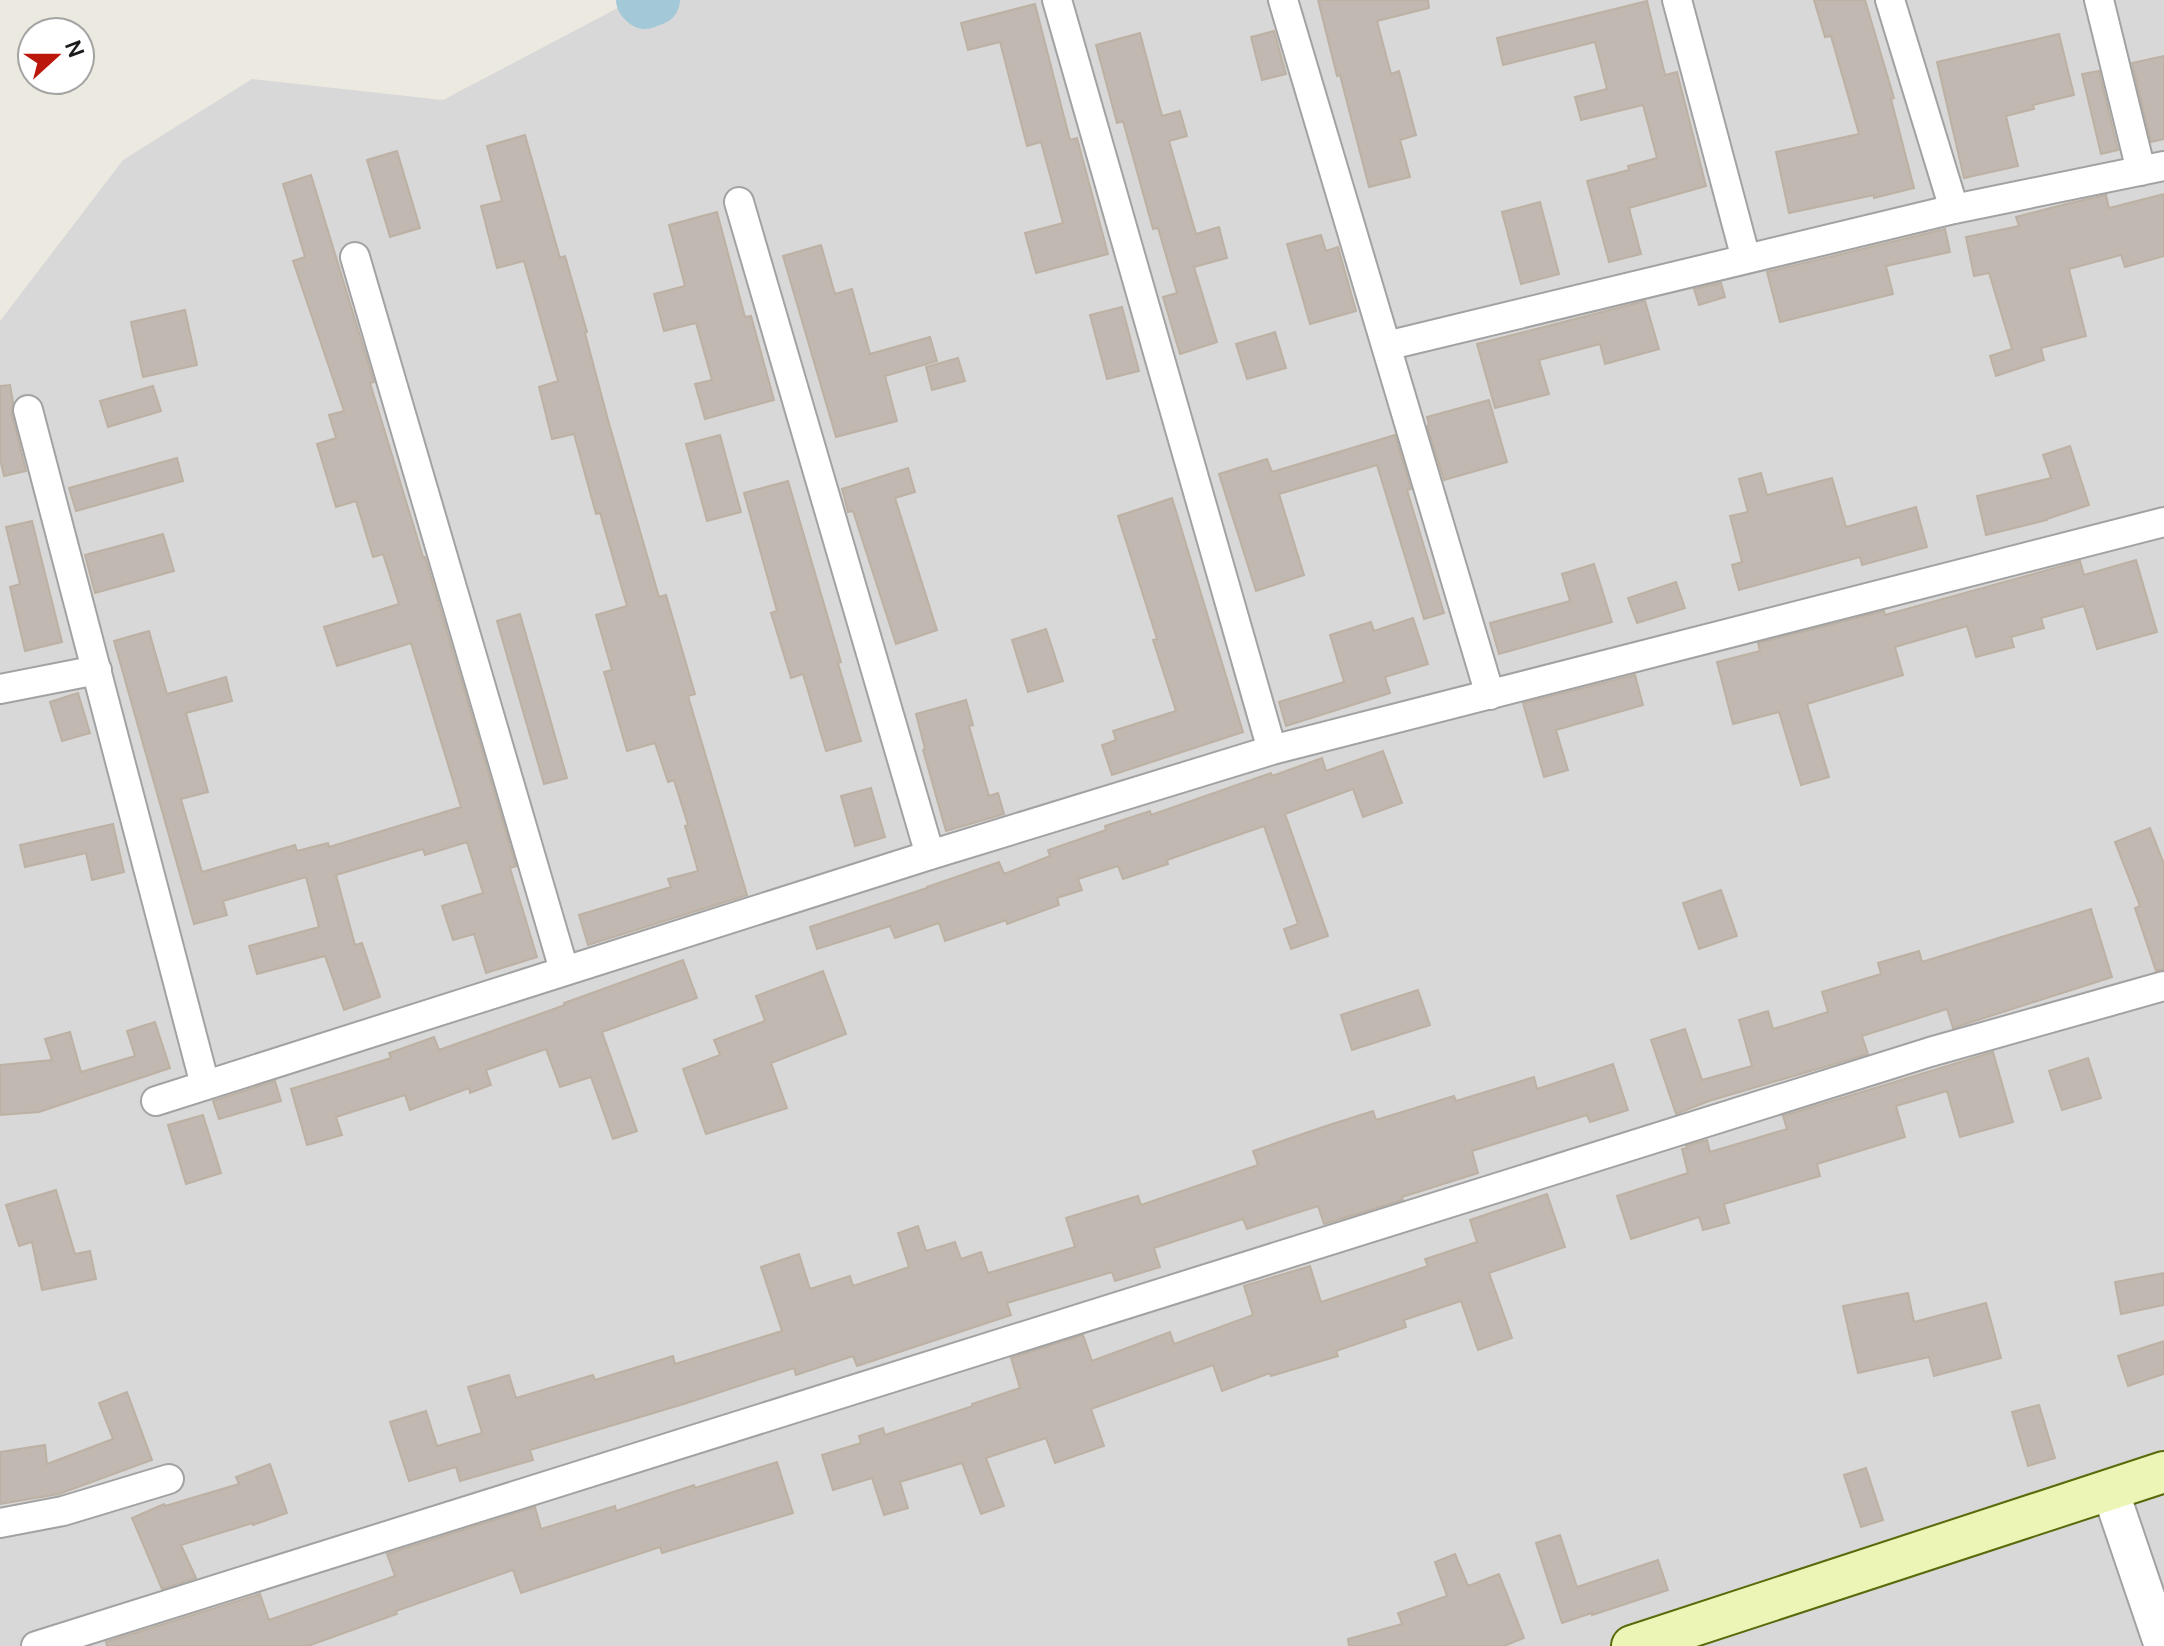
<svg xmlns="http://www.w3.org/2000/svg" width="2164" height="1646" font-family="Manrope,sans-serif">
<rect width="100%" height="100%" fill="#ece9e1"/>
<path fill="#d9d8d8" d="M 633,0 L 2164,0 L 2164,1646 L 0,1646 L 0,321 L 123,160 L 252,79 L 443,100 Z"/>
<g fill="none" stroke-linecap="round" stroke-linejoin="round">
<path stroke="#a3c8d8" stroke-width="50" d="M 641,0 L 645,4 L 655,0"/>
</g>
<path fill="#c0b8b1" stroke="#bdb1a4" stroke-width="2" d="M 1318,0 L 1428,0 L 1429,8 L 1377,21 L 1391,74 L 1399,71 L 1416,135 L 1400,140 L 1410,177 L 1369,187 L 1340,75 L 1337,76 Z
M 1814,0 L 1865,0 L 1894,98 L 1891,99 L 1914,188 L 1874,198 L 1874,195 L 1789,213 L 1776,152 L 1859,134 L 1831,36 L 1825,37 Z
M 1647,1 L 1665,75 L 1677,72 L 1706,186 L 1629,208 L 1641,254 L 1609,262 L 1587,181 L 1629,170 L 1628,166 L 1657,158 L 1643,105 L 1581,120 L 1575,97 L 1607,89 L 1595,42 L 1503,65 L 1497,38 Z
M 1035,4 L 1070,140 L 1077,138 L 1108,254 L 1036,273 L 1025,233 L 1063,223 L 1041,142 L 1027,146 L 1000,42 L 968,50 L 961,23 Z
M 1274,31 L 1286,74 L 1262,80 L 1251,37 Z
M 1140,33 L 1162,116 L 1180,111 L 1187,136 L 1169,141 L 1196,234 L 1219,227 L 1227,258 L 1194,267 L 1217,342 L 1180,354 L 1163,297 L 1177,293 L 1158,228 L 1153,229 L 1123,121 L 1117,123 L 1096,45 Z
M 2059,34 L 2074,95 L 2033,105 L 2034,109 L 2006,116 L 2018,166 L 1964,178 L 1937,62 Z
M 2164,56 L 2164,139 L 2151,142 L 2132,63 Z
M 2099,71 L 2118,150 L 2101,154 L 2082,74 Z
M 525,135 L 560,258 L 565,256 L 587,332 L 585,333 L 608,420 L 659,597 L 666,595 L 695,694 L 688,696 L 747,895 L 588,945 L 579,915 L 671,887 L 668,879 L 698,871 L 685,826 L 688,825 L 674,780 L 668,782 L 655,743 L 627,751 L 604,672 L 612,670 L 596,615 L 627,606 L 600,513 L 596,514 L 574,434 L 552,439 L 539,387 L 558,381 L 524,261 L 497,268 L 481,206 L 502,201 L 487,146 Z
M 397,151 L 420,228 L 390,237 L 367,160 Z
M 311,175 L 374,382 L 370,383 L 423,557 L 425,557 L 516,866 L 510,868 L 537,957 L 486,973 L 474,934 L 453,940 L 442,906 L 483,893 L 467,842 L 425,855 L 423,849 L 336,875 L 355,945 L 362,943 L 380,997 L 344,1010 L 325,956 L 257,974 L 249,946 L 319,927 L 306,877 L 223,901 L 227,915 L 194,924 L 114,641 L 149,631 L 167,694 L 226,677 L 232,701 L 186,713 L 208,792 L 181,799 L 202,872 L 295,845 L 297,851 L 328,843 L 329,847 L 461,807 L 411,643 L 337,666 L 324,627 L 399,604 L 383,554 L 373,557 L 356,501 L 336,507 L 317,444 L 336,438 L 329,415 L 344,411 L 293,261 L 305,257 L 283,184 Z
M 2164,194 L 2164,256 L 2125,267 L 2121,255 L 2069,269 L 2086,336 L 2041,348 L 2044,360 L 1996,376 L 1990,356 L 2012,349 L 1989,273 L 1974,276 L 1966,237 L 2019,226 L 2016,217 L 2070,203 L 2106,195 L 2109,208 Z
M 1540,202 L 1559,274 L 1521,284 L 1502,212 Z
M 717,212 L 745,317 L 751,316 L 774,400 L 705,419 L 695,384 L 712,380 L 696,323 L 664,331 L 654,294 L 685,286 L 669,225 Z
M 1945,229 L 1950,252 L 1886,266 L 1893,294 L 1780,322 L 1767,272 Z
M 1321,235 L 1326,251 L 1338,247 L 1356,311 L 1310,324 L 1287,244 Z
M 821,245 L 835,294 L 852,289 L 870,354 L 930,337 L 937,361 L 885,376 L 897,421 L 836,437 L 783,256 Z
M 1721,283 L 1725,297 L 1699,305 L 1694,289 Z
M 1645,301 L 1659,349 L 1605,364 L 1600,344 L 1539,360 L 1549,394 L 1495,408 L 1477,344 Z
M 1122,307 L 1139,371 L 1107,379 L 1090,315 Z
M 185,310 L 197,365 L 143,377 L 131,322 Z
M 1275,332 L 1286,368 L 1247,379 L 1236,344 Z
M 958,358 L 965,381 L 932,390 L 926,367 Z
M 10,385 L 13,402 L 12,414 L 26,471 L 4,476 L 0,459 L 0,386 Z
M 153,386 L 161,411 L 108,427 L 100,401 Z
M 1489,400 L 1507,462 L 1444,480 L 1427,426 L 1429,425 L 1427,417 Z
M 720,435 L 741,512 L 707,521 L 686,444 Z
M 1395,435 L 1411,489 L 1407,490 L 1444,613 L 1424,619 L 1377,465 L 1279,494 L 1304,575 L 1256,591 L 1219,474 L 1267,459 L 1272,472 Z
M 2070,446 L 2089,505 L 2047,519 L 2047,520 L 1986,535 L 1977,496 L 2051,478 L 2043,455 Z
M 177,458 L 183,481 L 76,511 L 69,488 Z
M 908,468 L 915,492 L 895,498 L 937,630 L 896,644 L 853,511 L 848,512 L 842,489 Z
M 1761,473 L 1767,495 L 1832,478 L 1846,527 L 1916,507 L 1927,547 L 1862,565 L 1860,557 L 1739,590 L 1732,565 L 1742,562 L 1730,516 L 1748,512 L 1739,479 Z
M 788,481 L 841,662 L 838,663 L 861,741 L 826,751 L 803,674 L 791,678 L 771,613 L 777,611 L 744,493 Z
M 1172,498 L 1243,732 L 1112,775 L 1102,745 L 1116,740 L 1113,731 L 1176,711 L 1153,640 L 1157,639 L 1118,516 Z
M 32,521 L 62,642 L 25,651 L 10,587 L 20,584 L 6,527 Z
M 163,534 L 174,571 L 95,593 L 85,555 Z
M 2136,560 L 2157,632 L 2097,649 L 2084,606 L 2041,618 L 2044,628 L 2011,637 L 2014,647 L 1976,657 L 1967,626 L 1895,647 L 1903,675 L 1807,704 L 1829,777 L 1801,785 L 1779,712 L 1733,724 L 1717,662 L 1760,651 L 1758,643 L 1884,611 L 1885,615 L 2080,561 L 2084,575 Z
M 1594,564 L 1612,622 L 1499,654 L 1490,623 L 1570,601 L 1562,574 Z
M 1676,582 L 1685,608 L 1637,623 L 1628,598 Z
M 520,614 L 567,778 L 544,784 L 497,621 Z
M 1413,618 L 1428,664 L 1385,677 L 1390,693 L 1286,726 L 1279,702 L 1344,682 L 1330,635 L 1371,622 L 1374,631 Z
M 1046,629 L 1063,681 L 1028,692 L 1012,640 Z
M 1635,675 L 1643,705 L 1556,730 L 1568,770 L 1544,777 L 1523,703 Z
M 78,693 L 90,733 L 62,741 L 50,702 Z
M 966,700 L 973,725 L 969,726 L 989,796 L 998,793 L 1004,814 L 946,831 L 923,750 L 925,749 L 916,714 Z
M 1383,751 L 1402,803 L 1363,817 L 1353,789 L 1285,814 L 1328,936 L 1291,949 L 1284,929 L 1298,924 L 1264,826 L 1167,860 L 1168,864 L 1123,879 L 1118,866 L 1078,879 L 1082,890 L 1057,898 L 1059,905 L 1007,924 L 1006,920 L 945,941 L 939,923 L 895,938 L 890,926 L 817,949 L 810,927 L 927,888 L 927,887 L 999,862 L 1004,874 L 1050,856 L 1048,850 L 1106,830 L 1105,826 L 1150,811 L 1151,815 L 1271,773 L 1272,776 L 1322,758 L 1326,771 Z
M 871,788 L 885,837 L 855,846 L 841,796 Z
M 113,824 L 124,872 L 92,880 L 86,853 L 25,867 L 20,845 Z
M 2150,828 L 2164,864 L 2164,969 L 2156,971 L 2135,908 L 2140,906 L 2115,842 Z
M 1721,890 L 1737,936 L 1699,949 L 1683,903 Z
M 2091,909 L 2112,977 L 1953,1028 L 1947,1009 L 1862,1036 L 1868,1054 L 1709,1101 L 1676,1114 L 1651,1040 L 1685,1029 L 1702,1080 L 1752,1066 L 1739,1020 L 1768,1011 L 1773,1029 L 1828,1012 L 1822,992 L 1881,974 L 1878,963 L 1919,951 L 1922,962 Z
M 683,960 L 697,998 L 602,1032 L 637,1131 L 613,1139 L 591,1077 L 560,1087 L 546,1049 L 486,1070 L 491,1085 L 470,1093 L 469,1088 L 410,1110 L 405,1095 L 336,1117 L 342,1135 L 307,1145 L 291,1089 L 391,1058 L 389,1053 L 434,1037 L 439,1050 L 565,1005 L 564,1003 Z
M 823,971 L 846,1034 L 771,1063 L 787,1108 L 706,1134 L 683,1069 L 720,1055 L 714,1040 L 765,1021 L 756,996 Z
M 1418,990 L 1430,1025 L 1352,1050 L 1341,1015 Z
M 155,1022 L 170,1068 L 39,1112 L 0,1115 L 0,1065 L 52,1060 L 45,1039 L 70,1032 L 81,1072 L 135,1056 L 127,1031 Z
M 1993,1052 L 2013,1122 L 1960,1137 L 1947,1091 L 1896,1106 L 1905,1137 L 1817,1164 L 1820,1176 L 1724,1204 L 1729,1223 L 1703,1230 L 1699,1217 L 1631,1239 L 1617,1196 L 1688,1173 L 1682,1149 L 1687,1148 L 1686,1146 L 1707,1140 L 1710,1152 L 1787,1129 L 1783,1116 Z
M 2088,1058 L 2101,1098 L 2062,1110 L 2049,1071 Z
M 1613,1064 L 1628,1110 L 1590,1122 L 1587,1115 L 1472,1151 L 1478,1173 L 1402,1197 L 1403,1200 L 1324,1224 L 1318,1206 L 1247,1229 L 1243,1219 L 1154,1248 L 1160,1267 L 1115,1281 L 1112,1272 L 1007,1303 L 1011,1315 L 857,1366 L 853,1356 L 796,1375 L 794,1368 L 687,1403 L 530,1450 L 533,1460 L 460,1481 L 456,1467 L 409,1481 L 390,1422 L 426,1411 L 437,1446 L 482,1433 L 468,1387 L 509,1375 L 516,1398 L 593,1375 L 595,1380 L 673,1356 L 675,1364 L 782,1331 L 761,1267 L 799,1254 L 810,1289 L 850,1276 L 853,1286 L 909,1267 L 898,1233 L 918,1226 L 926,1251 L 955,1242 L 961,1259 L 981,1252 L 988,1273 L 1075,1247 L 1066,1218 L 1138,1196 L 1141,1205 L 1258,1165 L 1253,1151 L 1326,1126 L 1373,1111 L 1376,1120 L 1454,1096 L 1456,1101 L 1534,1077 L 1537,1089 Z
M 275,1081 L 281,1101 L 219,1119 L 213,1101 Z
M 203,1115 L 221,1173 L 186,1184 L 168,1125 Z
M 56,1190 L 75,1254 L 90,1251 L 96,1279 L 42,1290 L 32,1242 L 19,1246 L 6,1205 Z
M 1547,1194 L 1565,1247 L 1489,1273 L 1512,1338 L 1478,1350 L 1461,1301 L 1404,1320 L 1406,1327 L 1336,1351 L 1338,1356 L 1271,1376 L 1270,1373 L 1222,1391 L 1213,1365 L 1091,1409 L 1104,1446 L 1055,1463 L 1046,1438 L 986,1458 L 1004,1506 L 981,1514 L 962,1463 L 900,1482 L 908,1508 L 884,1515 L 872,1478 L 833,1490 L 822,1455 L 861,1443 L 859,1436 L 883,1428 L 885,1435 L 973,1406 L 972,1404 L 1020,1388 L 1011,1358 L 1083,1335 L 1092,1361 L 1170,1332 L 1174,1344 L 1253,1315 L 1244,1286 L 1310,1266 L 1321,1302 L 1428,1266 L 1425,1259 L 1477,1242 L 1470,1220 Z
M 2164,1273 L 2164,1305 L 2121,1314 L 2115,1282 Z
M 1908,1293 L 1914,1322 L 1986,1303 L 2001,1358 L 1934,1376 L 1929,1357 L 1858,1373 L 1843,1306 Z
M 2164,1341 L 2164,1374 L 2128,1386 L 2118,1356 Z
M 127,1392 L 152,1460 L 59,1494 L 0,1504 L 0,1452 L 45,1445 L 47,1464 L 113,1439 L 99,1403 Z
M 2039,1405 L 2055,1458 L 2028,1466 L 2012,1412 Z
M 777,1462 L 793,1513 L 662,1553 L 660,1547 L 521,1593 L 513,1570 L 396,1611 L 397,1614 L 308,1646 L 107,1646 L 106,1642 L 260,1594 L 269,1620 L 395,1576 L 387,1554 L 535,1507 L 541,1529 L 615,1506 L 616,1511 L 694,1485 L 695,1488 Z
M 270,1464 L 287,1513 L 253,1525 L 253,1523 L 181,1545 L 196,1578 L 162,1589 L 132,1518 L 164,1504 L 165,1506 L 239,1484 L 236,1477 Z
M 1866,1468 L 1883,1520 L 1861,1527 L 1844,1475 Z
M 1560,1535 L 1577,1587 L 1658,1560 L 1668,1590 L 1592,1615 L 1592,1613 L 1562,1623 L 1536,1543 Z
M 1455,1554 L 1468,1586 L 1499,1574 L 1524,1638 L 1504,1646 L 1349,1646 L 1348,1639 L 1402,1624 L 1398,1613 L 1447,1596 L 1435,1562 Z"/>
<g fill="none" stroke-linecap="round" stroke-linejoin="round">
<defs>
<path id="minor" d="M 1057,0 L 1272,750
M 1283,0 L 1490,695
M 1677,0 L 1746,259
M 1890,0 L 1954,209
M 2099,0 L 2141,171
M 739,202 L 930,855
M 355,257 L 564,970
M 1386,346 L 1954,209 L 2164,166
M 28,410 L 205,1085
M 0,689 L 97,670
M 156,1101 L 930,855 L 1272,750 L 2164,522
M 0,1523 L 63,1511 L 169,1479
M 36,1646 L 1930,1052 L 2164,986"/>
<path id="tertiary" d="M 2110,1490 L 2163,1646"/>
<path id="secondary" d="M 1632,1646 L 2164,1472"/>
</defs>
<use href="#minor" stroke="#a2a2a2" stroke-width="32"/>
<use href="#tertiary" stroke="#a2a2a2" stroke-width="40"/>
<use href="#secondary" stroke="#586a0a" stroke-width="44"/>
<use href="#minor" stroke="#fff" stroke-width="28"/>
<use href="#tertiary" stroke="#fff" stroke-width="36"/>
<use href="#secondary" stroke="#edf5b6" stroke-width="40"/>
</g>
<g transform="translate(56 56) rotate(69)"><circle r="38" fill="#ffffff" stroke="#a4a4a4" stroke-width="2"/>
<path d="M0-6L14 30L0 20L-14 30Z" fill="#bb180b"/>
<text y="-12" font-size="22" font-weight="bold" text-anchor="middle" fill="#1b1b1b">N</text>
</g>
</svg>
